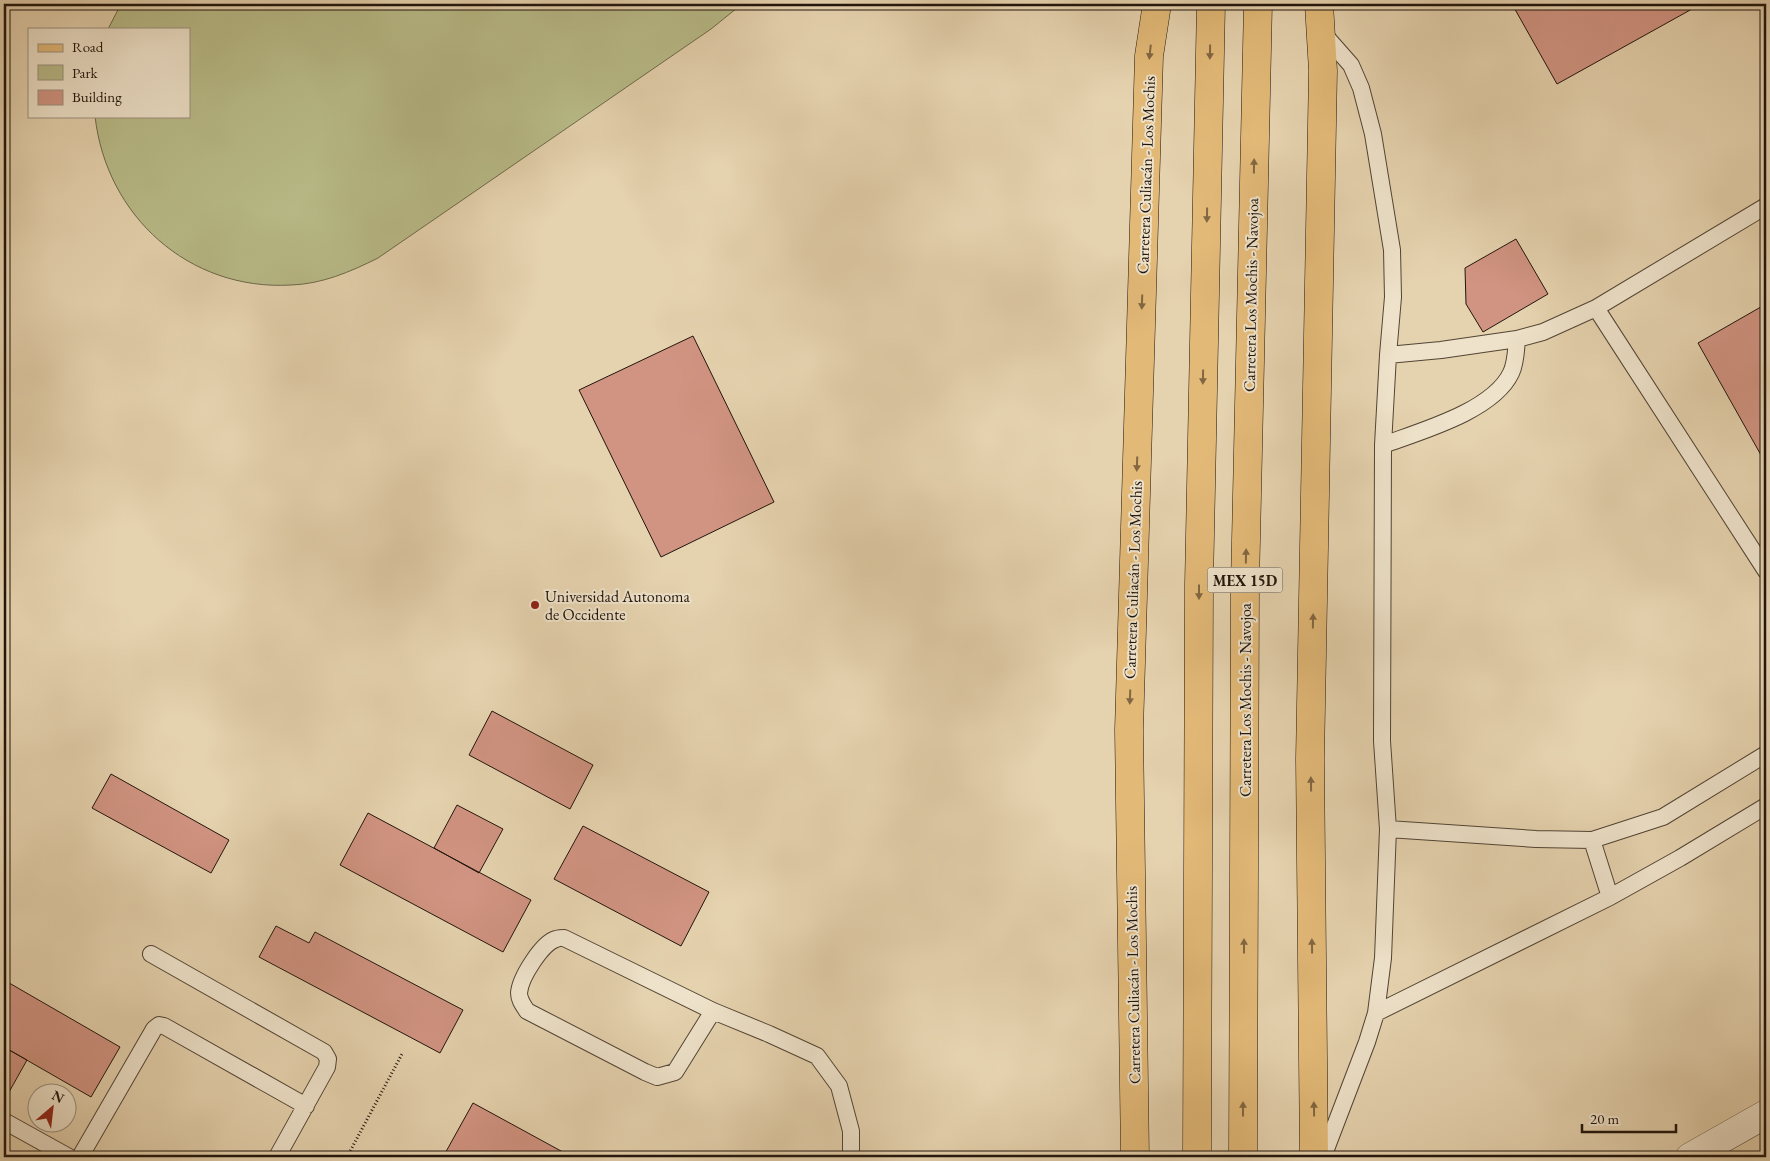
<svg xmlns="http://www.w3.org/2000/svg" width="1770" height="1161" font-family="'EB Garamond',serif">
<rect width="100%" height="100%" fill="#e5d2ae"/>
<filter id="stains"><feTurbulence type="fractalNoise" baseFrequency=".004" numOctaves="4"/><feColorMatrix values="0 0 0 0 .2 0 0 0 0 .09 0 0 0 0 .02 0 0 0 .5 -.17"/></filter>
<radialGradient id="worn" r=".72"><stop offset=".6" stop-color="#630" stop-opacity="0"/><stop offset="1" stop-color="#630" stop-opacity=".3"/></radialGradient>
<path fill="#b8bb88" stroke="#6c684a" d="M 121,4 L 742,4 L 711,29 L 378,258 C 350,272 322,284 291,285 C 189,291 106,216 95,116 L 189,116 L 189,29 L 108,29 Z"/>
<path fill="#d19482" stroke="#21150c" d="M 1512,4 L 1701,4 L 1557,84 Z
M 1516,239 L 1548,294 L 1483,332 L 1466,304 L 1465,268 Z
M 1766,304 L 1766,464 L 1698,343 Z
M 693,336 L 774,502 L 661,557 L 579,390 Z
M 492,711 L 593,765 L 570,809 L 469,755 Z
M 111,774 L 229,840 L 211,873 L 92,808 Z
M 457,805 L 503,829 L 479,873 L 434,848 Z
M 368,813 L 531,900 L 503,952 L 340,865 Z
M 583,826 L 709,892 L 681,946 L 554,879 Z
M 276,926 L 309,943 L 315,932 L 463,1010 L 440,1053 L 259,957 Z
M 4,980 L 120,1047 L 91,1097 L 4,1047 Z
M 4,1047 L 27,1060 L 4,1101 Z
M 473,1103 L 572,1157 L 443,1157 Z"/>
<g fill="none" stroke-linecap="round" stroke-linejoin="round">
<defs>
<path id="lane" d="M 1321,31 L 1351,65 L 1361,88 L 1373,134 L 1392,250 L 1393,297 L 1388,355 L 1383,445 L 1382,741 L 1388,829 L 1383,958 L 1376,1013 L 1367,1042 L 1323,1157
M 1596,308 L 1766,571
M 1388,355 L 1441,350 L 1517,339 L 1543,332 L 1596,308 L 1766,206
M 1383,445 C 1421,431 1493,411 1511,373 C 1516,363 1516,349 1517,339
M 1388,829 L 1536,839 L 1592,840 L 1663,817 L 1766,754
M 1592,840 L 1610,897
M 151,954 L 324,1052 L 328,1059 L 327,1067 L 277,1157
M 713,1011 L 675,1072 L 657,1077 L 645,1072 L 527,1011 C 523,1005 519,1000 519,993 C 520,978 542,943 556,939 C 557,938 564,938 564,938 L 713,1011 L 769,1034 L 817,1056 L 839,1086 L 851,1131 L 851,1157
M 1376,1013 L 1610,897 L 1680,858 L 1766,806
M 4,1121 L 69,1157
M 80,1157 L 154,1029 L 159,1025 L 164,1026 L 306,1106"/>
<path id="street" d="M 1690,1157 L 1766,1114"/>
<path id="primary" d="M 1135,1157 L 1129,730 L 1149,56 L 1157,4
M 1314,1157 L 1310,759 L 1323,71 L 1319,4"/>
<path id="highway" d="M 1197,1157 L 1199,584 L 1211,4
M 1243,1157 L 1245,585 L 1258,4"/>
</defs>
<use href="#lane" stroke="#524434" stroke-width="18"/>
<use href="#street" stroke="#524434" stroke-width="29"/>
<use href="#primary" stroke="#21150c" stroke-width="29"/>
<use href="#highway" stroke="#21150c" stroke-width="29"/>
<path stroke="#21150c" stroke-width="3" stroke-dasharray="1 2.5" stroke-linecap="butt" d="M 347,1157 L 402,1054"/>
<use href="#lane" stroke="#eee2ca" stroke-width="16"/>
<use href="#street" stroke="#eee2ca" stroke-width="28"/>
<use href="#primary" stroke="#e2b977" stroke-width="28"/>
<use href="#highway" stroke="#e2b977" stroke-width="28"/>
</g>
<defs><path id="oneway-solid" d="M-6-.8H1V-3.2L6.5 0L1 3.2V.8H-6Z" transform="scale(1.25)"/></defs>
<g fill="#826742">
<use href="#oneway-solid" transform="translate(1150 52) rotate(96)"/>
<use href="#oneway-solid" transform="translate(1210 52) rotate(91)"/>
<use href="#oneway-solid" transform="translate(1254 166) rotate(-89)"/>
<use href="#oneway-solid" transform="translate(1207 215) rotate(91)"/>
<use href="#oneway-solid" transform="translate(1142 302) rotate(92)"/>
<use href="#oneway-solid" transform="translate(1203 377) rotate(91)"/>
<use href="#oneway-solid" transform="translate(1137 464) rotate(92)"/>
<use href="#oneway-solid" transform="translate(1246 556) rotate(-89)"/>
<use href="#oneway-solid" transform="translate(1199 592) rotate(90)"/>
<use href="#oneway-solid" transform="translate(1313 621) rotate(-89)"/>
<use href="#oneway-solid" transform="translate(1130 697) rotate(92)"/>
<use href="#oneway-solid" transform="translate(1311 784) rotate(-91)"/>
<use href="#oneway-solid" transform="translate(1244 946) rotate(-90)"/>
<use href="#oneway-solid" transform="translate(1312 946) rotate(-91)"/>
<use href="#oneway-solid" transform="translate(1243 1109) rotate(-90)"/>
<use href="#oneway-solid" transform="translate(1314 1109) rotate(-91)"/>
</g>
<circle fill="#8f2418" stroke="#eee2ca" stroke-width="2" cx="535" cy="605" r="5"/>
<g text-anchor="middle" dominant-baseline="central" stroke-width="4" stroke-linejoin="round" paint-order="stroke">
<rect fill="#eee2ca" stroke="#5e5245" stroke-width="1" x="1207.5" y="567.5" width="75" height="25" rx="4"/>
<g font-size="15" font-weight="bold" fill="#21150c">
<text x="1245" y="580">MEX 15D</text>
</g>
<g font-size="16" fill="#21150c" stroke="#eee2ca">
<text transform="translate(1146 175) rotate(-88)">Carretera Culiacán - Los Mochis</text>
<text transform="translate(1251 295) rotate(-89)">Carretera Los Mochis - Navojoa</text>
<text transform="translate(1133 580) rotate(-88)">Carretera Culiacán - Los Mochis</text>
<text transform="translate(1245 700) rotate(-90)">Carretera Los Mochis - Navojoa</text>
<text transform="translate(1133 985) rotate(-91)">Carretera Culiacán - Los Mochis</text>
</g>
<g font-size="16" fill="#21150c" stroke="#eee2ca" text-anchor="start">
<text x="545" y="596">Universidad Autonoma<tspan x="545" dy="18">de Occidente</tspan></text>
</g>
</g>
<rect width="1770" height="1161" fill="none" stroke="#e5d2ae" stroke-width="20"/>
<rect x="5" y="5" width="1760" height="1151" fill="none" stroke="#21150c" stroke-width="2.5"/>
<rect x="10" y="10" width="1750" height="1141" fill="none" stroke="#21150c"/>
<rect x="28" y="28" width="162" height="90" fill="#eee2ca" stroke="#9c907e"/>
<rect x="38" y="44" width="25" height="8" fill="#e2b977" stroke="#9c907e"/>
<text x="72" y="52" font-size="15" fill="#21150c">Road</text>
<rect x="38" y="65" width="25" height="15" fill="#b8bb88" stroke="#9c907e"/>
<text x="72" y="78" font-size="15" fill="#21150c">Park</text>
<rect x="38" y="90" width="25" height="15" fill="#d19482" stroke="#9c907e"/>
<text x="72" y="102" font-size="15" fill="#21150c">Building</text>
<g transform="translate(52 1108) rotate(28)"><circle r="24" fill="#eee2ca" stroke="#9c907e"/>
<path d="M0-4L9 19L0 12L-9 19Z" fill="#8f2418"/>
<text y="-8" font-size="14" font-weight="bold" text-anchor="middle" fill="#21150c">N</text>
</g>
<path d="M1582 1124v8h94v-8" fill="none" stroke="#21150c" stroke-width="2.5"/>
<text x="1590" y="1124" font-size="15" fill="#21150c" stroke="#eee2ca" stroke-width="4" paint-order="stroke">20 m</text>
<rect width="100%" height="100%" filter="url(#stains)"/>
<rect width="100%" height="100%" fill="url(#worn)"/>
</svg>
